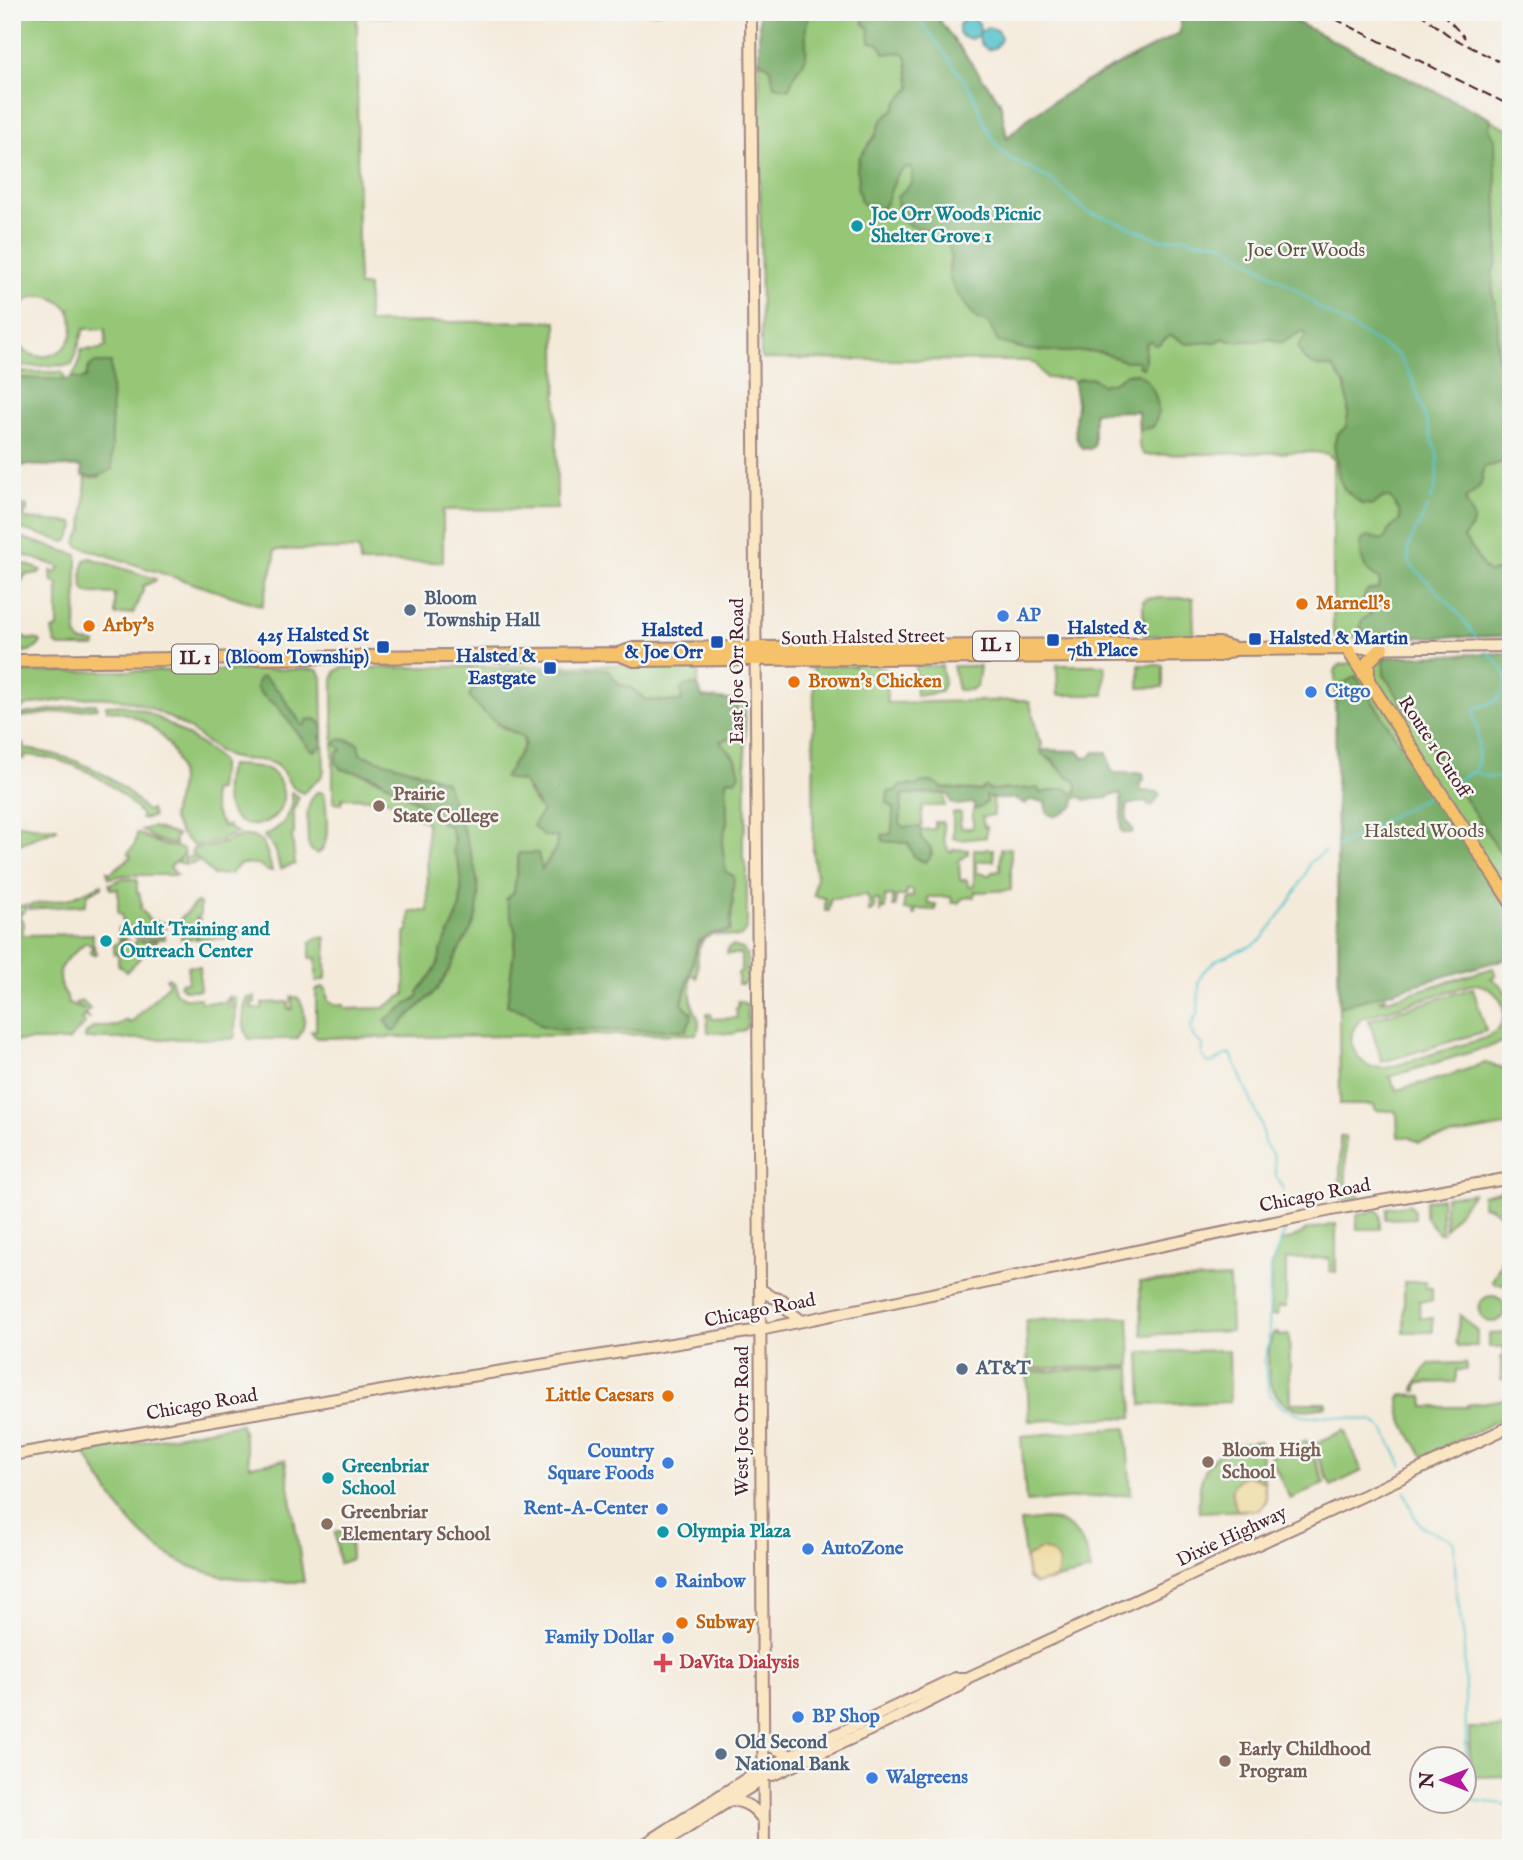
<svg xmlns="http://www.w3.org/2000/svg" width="1523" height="1860" font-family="'IM FELL English',serif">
<rect width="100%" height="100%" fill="#f6f6f2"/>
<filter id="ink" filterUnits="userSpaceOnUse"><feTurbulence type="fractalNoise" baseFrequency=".0143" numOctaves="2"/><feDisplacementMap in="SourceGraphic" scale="14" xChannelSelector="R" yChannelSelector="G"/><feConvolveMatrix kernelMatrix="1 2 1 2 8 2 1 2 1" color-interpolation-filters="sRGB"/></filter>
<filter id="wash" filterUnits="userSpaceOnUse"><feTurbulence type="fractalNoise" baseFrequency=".00686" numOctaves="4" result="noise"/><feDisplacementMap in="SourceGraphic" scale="28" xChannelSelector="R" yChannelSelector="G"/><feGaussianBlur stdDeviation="1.57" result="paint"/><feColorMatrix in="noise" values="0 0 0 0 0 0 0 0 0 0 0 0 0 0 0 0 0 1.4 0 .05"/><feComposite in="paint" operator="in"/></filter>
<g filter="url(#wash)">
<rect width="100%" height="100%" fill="#f4eada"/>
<path fill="#95c777" stroke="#707351" stroke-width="2" fill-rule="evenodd" d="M 12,12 L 661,12 L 357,16 L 358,286 L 368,286 L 368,323 L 556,321 L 557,509 L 443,510 L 443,562 L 360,563 L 359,549 L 274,550 L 275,558 L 262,606 L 78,546 L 76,542 L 83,529 L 86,477 L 100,477 L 86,378 L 80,380 L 72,377 L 78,367 L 81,350 L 102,349 L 102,347 L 106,346 L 105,329 L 84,329 L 72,365 L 12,367 L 12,326 C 17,377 90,358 69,311 L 72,309 L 69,310 C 49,287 17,293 12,325 Z
M 759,12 L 933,12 L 1000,102 L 1007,138 C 1056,91 1120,64 1180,33 L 1181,12 L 1276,12 L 1507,128 L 1511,131 L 1511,636 L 1336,638 L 1333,632 L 1333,459 L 1328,454 L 1313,452 L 1144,455 L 1139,447 L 1138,373 L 1127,374 L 1114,382 L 1102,385 L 1079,379 L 1074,382 L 1070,379 L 1046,378 L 1036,364 L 1030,361 L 763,359 L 761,354 Z
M 12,372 L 61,372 L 65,377 L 64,380 L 12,378 Z
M 12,505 L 27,506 L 27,512 L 24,512 L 25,519 L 74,523 L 75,527 L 69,540 L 65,542 L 12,526 Z
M 13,535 L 77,555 L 76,635 L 81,642 L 95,643 L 95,647 L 60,647 L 55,643 L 52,630 L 58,628 L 58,584 L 52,582 L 51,571 L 57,573 L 60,567 L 27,556 L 12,555 Z
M 90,558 L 156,579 L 155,581 L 143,586 L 143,591 L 133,613 L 115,615 L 115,594 L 88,593 L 83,589 L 82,570 L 85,560 Z
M 12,563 L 25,564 L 41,570 L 39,573 L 25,575 L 20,584 L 21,634 L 26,639 L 39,640 L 41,642 C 35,653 24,652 12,652 Z
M 1148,598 L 1193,598 L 1194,635 L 1144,636 L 1143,601 Z
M 1511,653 L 1511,957 L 1385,993 L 1386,998 L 1379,1000 L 1380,1002 L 1493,968 L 1496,976 L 1491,978 C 1510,989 1517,1010 1507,1031 L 1511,1031 L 1511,1040 L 1389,1077 L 1397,1090 L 1445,1077 L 1485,1063 L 1503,1068 L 1506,1070 L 1511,1086 L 1511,1125 L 1419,1142 L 1408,1137 L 1398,1137 L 1397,1114 L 1394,1111 L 1375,1110 L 1374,1105 L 1340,1105 L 1335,670 L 1340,665 L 1384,657 ZM 1473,984 C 1500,985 1516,1017 1492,1034 C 1484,1040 1471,1042 1461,1045 C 1436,1053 1412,1060 1387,1068 L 1369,1067 C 1351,1054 1344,1034 1362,1018 Z
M 811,663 L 838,663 L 840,666 L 855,666 L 855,663 L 877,663 L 874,666 L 886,668 L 887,703 L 1026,700 L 1030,703 L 1039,741 L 1042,741 L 1041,751 C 1047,758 1067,776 1075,780 L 1077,786 L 1076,793 L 1040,793 L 1038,788 L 982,791 L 942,788 C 935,779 924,782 916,786 L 909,785 L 894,807 L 892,834 L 884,841 L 908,843 L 911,847 L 932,854 L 931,848 L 921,839 L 921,830 L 935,829 L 935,822 L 943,822 L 944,840 L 949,852 L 952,852 L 953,849 L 968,850 L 968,854 L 959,861 L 960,880 L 967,880 L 968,887 L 974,886 L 974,849 L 993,849 L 994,861 L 977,861 L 977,873 L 990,875 L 992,872 L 1000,871 L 1001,849 L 1011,848 L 1011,890 L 978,892 L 975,891 L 974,897 L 963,898 L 958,903 L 952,903 L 951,897 L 928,897 L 928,904 L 936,905 L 936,910 L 916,909 L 916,915 L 913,915 L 913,910 L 904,910 L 904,900 L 913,896 L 913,890 L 907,890 L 906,896 L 896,896 L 896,907 L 893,907 L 893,896 L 885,897 L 885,909 L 882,909 L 881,913 L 879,900 L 874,900 L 874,910 L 869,912 L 869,900 L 866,894 L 857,897 L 830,899 L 829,911 L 825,911 L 825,898 L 814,896 L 816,876 L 813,856 L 814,668 L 807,667 Z
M 699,664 L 698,685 L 685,686 L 681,697 L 683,702 L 646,700 L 630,687 L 620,685 L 497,725 L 523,737 L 523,782 L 531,797 L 542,811 L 533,826 L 557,836 L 556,848 L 541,871 L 519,853 L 514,892 L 506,899 L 516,934 L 507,1005 L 528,1013 L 540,1025 L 691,1012 L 682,1005 L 698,943 L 703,940 L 698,950 L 697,979 L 695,975 L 690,976 C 690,980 691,998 692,1003 C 695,1015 704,1021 696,1034 L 316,1038 L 311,1031 L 316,1030 L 316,990 L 323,987 L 326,989 L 328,1001 L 335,1005 L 344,1005 L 345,1009 L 383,1008 L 405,994 L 405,933 L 409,929 L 410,912 L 428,911 L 427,823 L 386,799 L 342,798 L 341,804 L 333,802 L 333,680 L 336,671 L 342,668 ZM 346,739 L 358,743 L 360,754 C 373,758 405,770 417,770 L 453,803 L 471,852 L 456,956 L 439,987 L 391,1031 L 385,1020 L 419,996 L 440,960 L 440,954 C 460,916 466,901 457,857 C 454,846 454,835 449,825 C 414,799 384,776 341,769 L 342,750 L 340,748 Z
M 1057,665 L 1105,665 L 1104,695 L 1058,695 Z
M 1139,665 L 1163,665 L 1163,687 L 1139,688 Z
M 915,666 L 942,666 L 944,684 L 940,692 L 916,696 Z
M 953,666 L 980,666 L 977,686 L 970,690 L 958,690 Z
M 314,669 L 319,671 L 322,677 L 324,771 L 321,777 L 303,793 C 284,786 289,772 274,764 C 260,757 242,762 227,756 C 214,750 203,739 192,731 C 139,698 113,691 50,702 C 37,704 19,704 12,716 L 12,672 Z
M 741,698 L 745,702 L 746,825 L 743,836 L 743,858 L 747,869 L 747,929 L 740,937 L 711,934 L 730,931 L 733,902 L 722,853 L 722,843 L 727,822 L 726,779 L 736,759 L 719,741 L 734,737 L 737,701 Z
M 90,704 L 96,704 L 97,708 L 21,717 L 23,714 Z
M 106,705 C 117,704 128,706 139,709 C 152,713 218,752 221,763 C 222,770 218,783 218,790 L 212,791 C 211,805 215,816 224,827 L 228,825 L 230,829 L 238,833 L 213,843 L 194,846 L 181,834 L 172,818 C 173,805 180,794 180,780 C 179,741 144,713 107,710 Z
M 19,744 L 24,744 L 25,749 C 73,755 115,773 146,811 L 151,810 L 153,817 L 141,819 L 141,814 C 111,779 72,758 25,755 L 24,759 L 18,758 Z
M 230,765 C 242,766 262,765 272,772 C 277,775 279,780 281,785 C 295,820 241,843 228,807 C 223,795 224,776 230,765 Z
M 291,792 L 299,797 L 294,809 L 294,834 L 292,835 L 295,864 L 280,869 L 275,849 L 264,836 C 280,828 290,819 293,800 L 291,798 Z
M 317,792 L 322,792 L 325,796 C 326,812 332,846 317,854 L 311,850 L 308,844 C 308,827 303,804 317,792 Z
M 905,794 L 944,793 L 945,806 L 922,806 L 922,825 L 919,828 L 904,827 L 900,823 L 902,796 Z
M 986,796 L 993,798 L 994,815 L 982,817 L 984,827 L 987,827 L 986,837 L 961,840 L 953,838 L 953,813 L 961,813 L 961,821 L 959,822 L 961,828 L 973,828 L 973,809 L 979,808 Z
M 12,823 L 47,828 L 56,827 L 57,829 L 12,847 Z
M 153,827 L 177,835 L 174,841 L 176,845 L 157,840 L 141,830 Z
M 137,833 L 161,844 L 183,849 L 185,853 L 182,855 L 186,857 L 186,865 L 178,862 L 180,857 L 170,867 L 177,875 L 125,875 L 109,878 L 107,871 L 110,873 L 131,857 L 128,853 L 135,844 Z
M 241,836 C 266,834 267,852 272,871 L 268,871 L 258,864 L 240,864 L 230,874 L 213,875 L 195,856 L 198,861 L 190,865 L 189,857 L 194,855 L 191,852 L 193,849 L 214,846 Z
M 122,879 L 137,879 L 137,893 L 139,893 L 142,905 L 140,907 L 149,920 L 165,923 L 165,929 L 160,930 L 159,935 L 165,936 L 165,939 L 136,938 L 132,931 L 125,939 L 119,939 L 118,928 L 123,927 L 122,914 L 118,913 L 118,889 L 111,889 L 109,884 Z
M 102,884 L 102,887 L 88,894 L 85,905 L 29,909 L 29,905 L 68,899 Z
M 195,903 L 200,903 L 200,916 L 196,917 L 196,939 L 181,939 L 181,917 L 185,915 Z
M 26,905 L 26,909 L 19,916 L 24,923 L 22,935 L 93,934 L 93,944 L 97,953 L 93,955 L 90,953 L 93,947 L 85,942 C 70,960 54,960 62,988 C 64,994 68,997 68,1004 L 84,1010 L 75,1003 L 82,1001 L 90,1009 L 85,1014 L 90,1019 L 84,1016 L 81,1020 L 85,1024 L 68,1041 L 12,1041 L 12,907 Z
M 197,919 L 200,919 L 200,930 L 208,930 L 210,926 L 227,926 L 227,931 L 243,930 L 241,933 L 242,938 L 198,939 Z
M 323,937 L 326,938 L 326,979 L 316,982 L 316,958 L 310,958 L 310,943 L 316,938 Z
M 120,941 L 129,941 L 133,947 L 136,941 L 157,941 L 126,972 L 118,964 L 118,954 L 114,954 L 114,945 Z
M 732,946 L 743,949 L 747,955 L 747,980 L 743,984 L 738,984 L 738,973 L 741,972 L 741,954 L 727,954 L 728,948 Z
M 188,966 L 200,967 L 200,990 L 186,990 L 180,986 L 180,983 L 188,982 Z
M 168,977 L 171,979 L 175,992 L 184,998 L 200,998 L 201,1002 L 224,1002 L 228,997 L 227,1008 L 231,1008 L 230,997 L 236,998 L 235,1036 L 232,1039 L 85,1039 L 85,1035 L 94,1027 L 117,1026 L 126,1020 L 131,1023 L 169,984 L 166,979 Z
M 1473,988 L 1486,1031 L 1382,1062 L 1369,1020 Z
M 255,997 L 255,1003 L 251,1003 L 252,1009 L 262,1009 L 262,1003 L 289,1002 L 288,1009 L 293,1009 L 291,997 L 298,998 C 307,1008 306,1029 297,1039 L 249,1039 C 242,1028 242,1009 248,998 Z
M 738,1001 L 747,1004 L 748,1024 L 745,1030 L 732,1034 L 708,1032 L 707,1014 L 711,1014 L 712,1019 L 737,1018 L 736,1008 L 738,1008 Z
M 1340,1136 L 1345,1136 L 1346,1190 L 1359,1190 L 1359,1197 L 1344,1200 L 1340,1195 Z
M 1511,1188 L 1511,1221 L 1502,1221 L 1502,1216 L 1490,1207 L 1482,1206 L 1482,1195 Z
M 1473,1193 L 1445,1229 L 1445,1197 Z
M 1441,1198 L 1442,1233 L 1439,1233 L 1425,1217 L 1425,1204 L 1427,1200 Z
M 1409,1204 L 1415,1211 L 1415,1218 L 1385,1219 L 1387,1208 Z
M 1377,1210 L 1380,1214 L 1380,1229 L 1357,1229 L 1357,1215 Z
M 1336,1224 L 1336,1272 L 1330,1272 L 1329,1258 L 1286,1259 L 1286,1307 L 1278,1307 L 1277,1316 L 1270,1316 L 1271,1268 L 1281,1241 L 1292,1239 L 1307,1230 Z
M 1502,1255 L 1511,1255 L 1511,1284 L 1495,1284 L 1492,1281 L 1500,1265 Z
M 1229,1278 L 1231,1331 L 1142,1335 L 1140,1282 Z
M 1404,1282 L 1426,1282 L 1426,1288 L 1432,1288 L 1432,1301 L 1419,1301 L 1420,1318 L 1433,1318 L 1433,1332 L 1404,1332 Z
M1479 1309a13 13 0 1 1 26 0a13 13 0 1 1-26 0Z
M 1460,1315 L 1477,1331 L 1477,1346 L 1459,1347 L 1456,1343 Z
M 1129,1317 L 1131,1366 L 1028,1369 L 1026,1320 Z
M 1274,1332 L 1277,1332 L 1279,1336 L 1289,1335 L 1291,1403 L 1326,1403 L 1326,1406 C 1289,1418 1267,1397 1268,1360 C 1269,1351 1269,1339 1274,1332 Z
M 1511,1333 L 1511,1379 L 1501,1379 L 1501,1357 L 1504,1357 L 1504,1347 L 1489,1347 L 1489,1334 Z
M 1229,1350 L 1230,1402 L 1142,1405 L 1140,1352 Z
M 1466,1363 L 1466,1370 L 1456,1370 L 1456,1382 L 1417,1383 L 1417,1391 L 1414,1391 L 1415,1385 L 1429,1364 Z
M 1131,1368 L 1133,1417 L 1029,1421 L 1027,1372 Z
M 1506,1391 L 1511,1391 L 1511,1414 L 1424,1457 C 1413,1439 1398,1421 1399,1398 L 1402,1395 L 1423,1396 L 1424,1407 L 1467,1407 L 1467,1405 L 1506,1399 Z
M 241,1424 L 250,1466 L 285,1460 L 304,1582 C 218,1583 158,1571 110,1494 C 101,1480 92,1467 85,1452 Z
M 1126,1428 L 1131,1494 L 1026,1502 L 1021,1436 Z
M 1344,1430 L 1362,1471 L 1331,1486 L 1312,1445 Z
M 1306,1440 L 1325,1483 L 1290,1499 L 1270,1457 Z
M 1260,1441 L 1266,1501 L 1258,1510 L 1199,1512 C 1196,1466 1215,1445 1260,1441 Z
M 1045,1519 C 1074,1521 1087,1544 1091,1571 L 1035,1584 L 1028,1578 L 1020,1522 Z
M 350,1529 L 351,1559 L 339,1564 L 335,1532 Z
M 1469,1728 L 1511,1728 L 1511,1776 L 1470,1777 Z"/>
<path fill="#78ac68" stroke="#61664a" stroke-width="2" d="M 381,12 L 661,12 L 380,16 Z
M 759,12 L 812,12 C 801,26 808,39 806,56 C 805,65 798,67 795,74 C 791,81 793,84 788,89 L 774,86 L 770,68 L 759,59 Z
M 861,12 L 933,12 L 1000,102 L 1007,138 L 1027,119 L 1074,88 L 1180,33 L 1181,12 L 1276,12 L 1491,119 L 1489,128 L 1495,139 L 1498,246 L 1497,262 L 1492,274 L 1493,296 L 1498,315 L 1497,355 L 1500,361 L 1511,367 L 1511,452 L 1500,463 L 1484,467 C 1482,473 1483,479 1481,484 C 1477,491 1469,494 1465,500 C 1475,519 1478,522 1463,538 C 1475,548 1477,561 1488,572 L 1511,569 L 1511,636 L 1367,638 L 1360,626 L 1362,620 L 1371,614 C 1362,607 1360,599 1368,590 L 1378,589 L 1380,585 L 1379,579 C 1364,573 1358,555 1362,540 L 1368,536 L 1382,540 L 1386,537 L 1388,531 L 1400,520 L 1399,511 L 1390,498 L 1384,497 L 1373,505 L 1362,504 L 1344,489 L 1339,478 L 1334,445 L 1337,434 L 1346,427 L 1348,414 L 1348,400 L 1344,384 L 1332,367 C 1317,369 1301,362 1298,346 L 1306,336 L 1304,331 C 1291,334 1284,349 1271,339 C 1261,342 1239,341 1228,341 L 1224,338 L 1216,342 L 1187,344 L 1170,335 L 1159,344 L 1154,345 L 1151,341 L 1147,342 C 1143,351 1147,359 1143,368 L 1138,366 L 1138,361 L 1124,361 L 1103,353 L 1088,351 L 1065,352 L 1028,350 L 998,342 L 988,322 L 978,320 C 969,309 955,294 950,280 C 945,266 958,257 944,238 C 929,219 897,242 897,197 L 912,183 L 912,170 L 908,167 C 887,173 894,212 872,212 L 861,201 L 857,187 L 859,179 L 857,169 L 859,158 L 875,136 L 881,121 L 894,109 L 898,101 L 911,88 L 906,55 L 900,52 L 885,54 L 879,44 L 870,42 L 869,28 L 864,24 Z
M 94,363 L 111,363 L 112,469 C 102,476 95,478 82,476 L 82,467 L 22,465 L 19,470 L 12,470 L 12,378 L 67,380 L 72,377 L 80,380 L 86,378 L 88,368 Z
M 1138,373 C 1155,385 1164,409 1153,427 L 1139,430 L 1138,411 L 1094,412 L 1094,446 L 1090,449 L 1082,448 C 1072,437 1075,418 1077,405 C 1077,398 1074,389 1074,382 L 1079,379 L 1093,378 L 1102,385 L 1114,382 L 1127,374 Z
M 1511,653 L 1511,869 L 1384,675 L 1383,661 L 1387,657 Z
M 607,669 L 620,685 L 629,687 L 646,700 L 682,702 L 681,689 L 685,686 L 698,685 L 702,697 L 737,701 L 734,737 L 720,741 L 736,759 L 740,774 L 737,779 L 726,780 L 727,822 L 722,843 L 726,872 L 734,876 L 730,931 L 714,933 L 697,942 C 694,963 686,983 682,1004 L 691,1012 L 692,1017 L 686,1030 L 561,1030 L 540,1025 L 528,1013 L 507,1005 L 516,934 L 506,899 L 514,892 L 519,853 L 538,853 L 542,870 L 556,848 L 557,837 L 543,836 L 533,826 L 542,811 L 523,782 L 504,778 L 525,744 L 523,737 C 499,725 486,718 469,696 C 476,682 485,676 500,671 Z
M 1356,676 L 1511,913 L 1511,957 L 1339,1007 L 1335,688 Z
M 264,677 L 280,692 L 302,725 L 305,725 L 306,720 L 316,719 L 322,725 L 323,732 L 320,736 L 323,745 L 314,751 L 309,748 L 277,706 L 262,695 L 256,687 L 259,678 Z
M 341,739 L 358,743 L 360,754 C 390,764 418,770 446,782 C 458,822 490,881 474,923 C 470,934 461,945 456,956 C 450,967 445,980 437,989 C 424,1005 407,1014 396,1031 L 391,1031 L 385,1020 L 419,996 L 418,992 C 425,982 435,973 439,960 C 440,957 440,953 441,950 C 456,918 463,915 461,877 C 460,869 458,858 453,852 L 454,838 L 449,825 L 443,825 C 435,811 385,780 369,775 C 360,772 350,771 341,769 L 336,763 L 337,753 L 342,750 L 334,743 Z
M 1041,750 L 1078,751 L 1084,758 L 1090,757 L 1095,752 L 1107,752 L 1111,770 L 1115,773 L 1143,773 L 1144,781 L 1140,783 L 1141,791 L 1158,792 L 1160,795 L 1152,806 L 1149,806 L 1146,801 L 1126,805 L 1127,821 L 1133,830 L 1132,833 L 1124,833 L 1121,830 L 1121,794 L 1110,795 L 1108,798 L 1084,800 L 1083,797 L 1075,798 L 1074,806 C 1064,813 1047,827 1045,802 L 1029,800 L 1025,804 L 1014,798 L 998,799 L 986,796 L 987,802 L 979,808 L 975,809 L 973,803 L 957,805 L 951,803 L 949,796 L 944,793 L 905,794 L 902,796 L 900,823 L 904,827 L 918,827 L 921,830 L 921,839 L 931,848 L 930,859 L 925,862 L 914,857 L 908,843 L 883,841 L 882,835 L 891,834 C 893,826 892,816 894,808 L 887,803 L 888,792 L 895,791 L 900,785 L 916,786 C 923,780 936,781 942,788 L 981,791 L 983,788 L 987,787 L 989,790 L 1038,788 L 1040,793 L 1066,788 L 1072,793 L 1076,793 L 1077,786 L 1075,780 L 1066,776 L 1054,761 L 1042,754 Z"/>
<path fill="#eeda9e" stroke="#9c7c64" stroke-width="2" d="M 1247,1475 L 1264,1482 L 1266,1501 L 1258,1510 L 1237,1510 C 1230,1495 1228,1481 1247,1475 Z
M 1041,1549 C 1058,1553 1062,1563 1056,1579 L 1035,1584 L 1028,1578 L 1025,1558 Z"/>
<path fill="#58c5cd" stroke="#51727c" stroke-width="2" d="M 960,12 L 978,12 L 971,17 L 979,23 L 980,32 L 988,27 L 997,30 L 1001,38 C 999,46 994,50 987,49 L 980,43 L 979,34 L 972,39 L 963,37 L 959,33 L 959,25 L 966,17 Z"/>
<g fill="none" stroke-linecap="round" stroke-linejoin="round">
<path stroke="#58c5cd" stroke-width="2" d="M 911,12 L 933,37 L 971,90 L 986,126 L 998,147 L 1010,158 L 1051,180 L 1087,212 L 1105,217 L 1162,240 L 1185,237 L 1195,241 L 1215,241 L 1225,245 L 1298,291 L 1321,309 L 1398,355 L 1413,380 L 1438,457 L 1436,487 L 1430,500
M 1428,506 L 1408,547 L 1409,563 L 1454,608 L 1479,641
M 1475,772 L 1489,777 L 1511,779
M 1455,781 L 1474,771 L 1478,762 L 1478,732 L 1474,717 L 1475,709 C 1481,705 1486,706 1491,703 C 1497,700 1501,696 1504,691 C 1513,674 1497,663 1487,651
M 1337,847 L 1433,793
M 1285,1212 L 1283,1188 L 1276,1176 L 1274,1157 L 1264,1143 L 1261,1124 L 1231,1054 C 1222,1054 1218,1063 1208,1063 L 1202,1056 L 1203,1045 L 1194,1037 L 1191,1030 L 1192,1023 L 1198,1012 L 1199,982 L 1202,973 L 1218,959 L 1251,946 L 1262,939 L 1289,903 L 1304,877 L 1310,862 L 1326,851
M 1285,1231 L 1270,1268 L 1269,1342 L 1264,1362 L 1270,1395 L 1282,1407 L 1308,1417 L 1324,1415 L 1374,1421 L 1385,1431 L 1402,1466
M 1405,1492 C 1411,1509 1415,1526 1434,1533 C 1442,1536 1448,1536 1454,1543 L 1456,1589 L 1464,1639 L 1467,1797 L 1469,1800 L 1511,1805"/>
</g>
</g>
<g filter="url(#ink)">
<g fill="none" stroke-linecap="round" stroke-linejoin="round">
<defs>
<path id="secondary" d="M 751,12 L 764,1848
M 1347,648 L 1511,646
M 760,1289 L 772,1297 L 783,1300 L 786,1309 L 802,1321
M 12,1455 L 446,1380 L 760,1330 L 1336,1209 L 1511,1178
M 764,1735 L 770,1746 L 792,1756
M 729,1800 C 746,1801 755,1808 764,1821
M 639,1848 L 752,1775 L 773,1775 L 900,1716 L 960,1686 L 967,1678 L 1382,1487 L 1511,1426
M 656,1848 L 752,1786 L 764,1776 L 768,1767 L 955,1678 L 967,1678"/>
<path id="primary" d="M 618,654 L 634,660 L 1219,655 L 1235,649 L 1347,648 L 1511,902
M 12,661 L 618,654 L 634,649 L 1219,644 L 1235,649
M 1368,679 L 1368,662 L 1382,648"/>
</defs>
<use href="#secondary" stroke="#9f8482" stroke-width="14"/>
<use href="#primary" stroke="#9f8482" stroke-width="16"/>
<use href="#secondary" stroke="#fbe6c4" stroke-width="10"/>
<use href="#primary" stroke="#f5c16b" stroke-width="12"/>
<path stroke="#4a1f2b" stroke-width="2" stroke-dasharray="10 5" stroke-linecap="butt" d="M 1321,12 L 1511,106
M 1418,12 L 1451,37 L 1498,61
M 1441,12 L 1465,38"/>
</g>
</g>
<g fill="#0f9aa8" stroke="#f6f6f2" stroke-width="2.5">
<circle cx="857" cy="226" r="7"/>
<circle cx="106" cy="941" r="7"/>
<circle cx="328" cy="1478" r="7"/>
<circle cx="663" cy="1532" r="7"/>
</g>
<g fill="#e8710a" stroke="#f6f6f2" stroke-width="2.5">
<circle cx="1302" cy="604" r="7"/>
<circle cx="89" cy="626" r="7"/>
<circle cx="794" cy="682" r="7"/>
<circle cx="668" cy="1396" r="7"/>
<circle cx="682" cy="1623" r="7"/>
</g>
<g fill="#5c6f8a" stroke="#f6f6f2" stroke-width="2.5">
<circle cx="410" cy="610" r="7"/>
<circle cx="962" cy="1369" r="7"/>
<circle cx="721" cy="1754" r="7"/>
</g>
<g fill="#3f7fe0" stroke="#f6f6f2" stroke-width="2.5">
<circle cx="1003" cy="616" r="7"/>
<circle cx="1311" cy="692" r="7"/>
<circle cx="668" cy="1463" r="7"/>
<circle cx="662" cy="1509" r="7"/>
<circle cx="808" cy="1549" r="7"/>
<circle cx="661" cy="1582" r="7"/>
<circle cx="668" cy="1638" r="7"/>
<circle cx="798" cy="1717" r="7"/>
<circle cx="872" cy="1778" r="7"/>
</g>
<g fill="#1a4fb4" stroke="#f6f6f2" stroke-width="2.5">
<rect x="1248" y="632" width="14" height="14" rx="3.5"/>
<rect x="1046" y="633" width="14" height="14" rx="3.5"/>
<rect x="710" y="635" width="14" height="14" rx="3.5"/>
<rect x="376" y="640" width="14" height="14" rx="3.5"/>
<rect x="543" y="661" width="14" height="14" rx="3.5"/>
</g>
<g fill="#8d6e63" stroke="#f6f6f2" stroke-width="2.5">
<circle cx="379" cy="806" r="7"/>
<circle cx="1208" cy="1462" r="7"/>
<circle cx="327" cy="1524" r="7"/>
<circle cx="1225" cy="1761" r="7"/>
</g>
<path fill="#e0444e" stroke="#f6f6f2" stroke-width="2.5" d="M659.5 1652.5h7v7h7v7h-7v7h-7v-7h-7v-7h7z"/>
<g text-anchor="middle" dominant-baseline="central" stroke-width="5" stroke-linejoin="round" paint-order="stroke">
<g fill="#f6f6f2" stroke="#7e6067" stroke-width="2">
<rect x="973" y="631.5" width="46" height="29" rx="5"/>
<rect x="172" y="644.5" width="46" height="29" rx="5"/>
</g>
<g font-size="18" font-weight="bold" fill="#4a1f2b">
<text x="996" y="646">IL 1</text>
<text x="195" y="659">IL 1</text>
</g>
<g font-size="19" font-weight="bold" fill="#0d838f" stroke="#f6f6f2" text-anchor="start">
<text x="871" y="215">Joe Orr Woods Picnic<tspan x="871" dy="22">Shelter Grove 1</tspan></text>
<text x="120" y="930">Adult Training and<tspan x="120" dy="22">Outreach Center</tspan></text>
<text x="342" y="1467">Greenbriar<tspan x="342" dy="22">School</tspan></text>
<text x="677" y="1532">Olympia Plaza</text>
</g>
<g font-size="19" fill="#605142" stroke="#f6f6f2">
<text x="1306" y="251">Joe Orr Woods</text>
<text x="1424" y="832">Halsted Woods</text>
</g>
<g font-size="19" font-weight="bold" fill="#4e5e75" stroke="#f6f6f2" text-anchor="start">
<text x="424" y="599">Bloom<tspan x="424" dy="22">Township Hall</tspan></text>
<text x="976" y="1369">AT&amp;T</text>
<text x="735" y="1743">Old Second<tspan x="735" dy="22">National Bank</tspan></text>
</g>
<g font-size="19" font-weight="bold" fill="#c56008" stroke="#f6f6f2" text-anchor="start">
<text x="1316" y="604">Marnell's</text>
<text x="103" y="626">Arby's</text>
<text x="808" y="682">Brown's Chicken</text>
<text x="654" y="1396" text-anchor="end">Little Caesars</text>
<text x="696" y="1623">Subway</text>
</g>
<g font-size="19" font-weight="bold" fill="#366cbe" stroke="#f6f6f2" text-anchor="start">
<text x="1017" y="616">AP</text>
<text x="1325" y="692">Citgo</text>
<text x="654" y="1452" text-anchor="end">Country<tspan x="654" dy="22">Square Foods</tspan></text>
<text x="648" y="1509" text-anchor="end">Rent-A-Center</text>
<text x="822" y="1549">AutoZone</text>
<text x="675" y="1582">Rainbow</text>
<text x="654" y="1638" text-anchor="end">Family Dollar</text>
<text x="812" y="1717">BP Shop</text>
<text x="886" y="1778">Walgreens</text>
</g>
<g font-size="19" font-weight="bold" fill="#164399" stroke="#f6f6f2" text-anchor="end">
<text x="1067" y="629" text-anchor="start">Halsted &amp;<tspan x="1067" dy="22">7th Place</tspan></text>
<text x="703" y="631">Halsted<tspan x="703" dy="22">&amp; Joe Orr</tspan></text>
<text x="369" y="636">425 Halsted St<tspan x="369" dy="22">(Bloom Township)</tspan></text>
<text x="1269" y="639" text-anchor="start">Halsted &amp; Martin</text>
<text x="536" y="657">Halsted &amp;<tspan x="536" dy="22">Eastgate</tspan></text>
</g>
<g font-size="19" fill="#4a1f2b" stroke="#f6f6f2">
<text transform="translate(863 638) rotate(-1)">South Halsted Street</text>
<text transform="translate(738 671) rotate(-90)">East Joe Orr Road</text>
<text transform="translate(1434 747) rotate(57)">Route 1 Cutoff</text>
<text transform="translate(1315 1196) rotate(-11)">Chicago Road</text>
<text transform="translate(760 1311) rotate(-11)">Chicago Road</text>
<text transform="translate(202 1405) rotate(-10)">Chicago Road</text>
<text transform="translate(743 1421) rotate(-90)">West Joe Orr Road</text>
<text transform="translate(1232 1537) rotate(-25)">Dixie Highway</text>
</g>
<g font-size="19" font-weight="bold" fill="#785e54" stroke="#f6f6f2" text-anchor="start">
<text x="393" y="795">Prairie<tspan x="393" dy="22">State College</tspan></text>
<text x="1222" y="1451">Bloom High<tspan x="1222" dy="22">School</tspan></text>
<text x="341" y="1513">Greenbriar<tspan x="341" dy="22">Elementary School</tspan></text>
<text x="1239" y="1750">Early Childhood<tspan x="1239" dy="22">Program</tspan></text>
</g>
<g font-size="19" font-weight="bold" fill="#be3a42" stroke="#f6f6f2" text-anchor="start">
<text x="679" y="1663">DaVita Dialysis</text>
</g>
</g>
<rect width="1523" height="1860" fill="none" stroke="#f6f6f2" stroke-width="42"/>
<g transform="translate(1443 1780) rotate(270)"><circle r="33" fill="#f6f6f2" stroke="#b1a0a2" stroke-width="2"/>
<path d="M0-5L12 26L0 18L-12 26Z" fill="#b5179e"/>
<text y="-10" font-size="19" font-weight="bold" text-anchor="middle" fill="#4a1f2b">N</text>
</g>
</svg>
